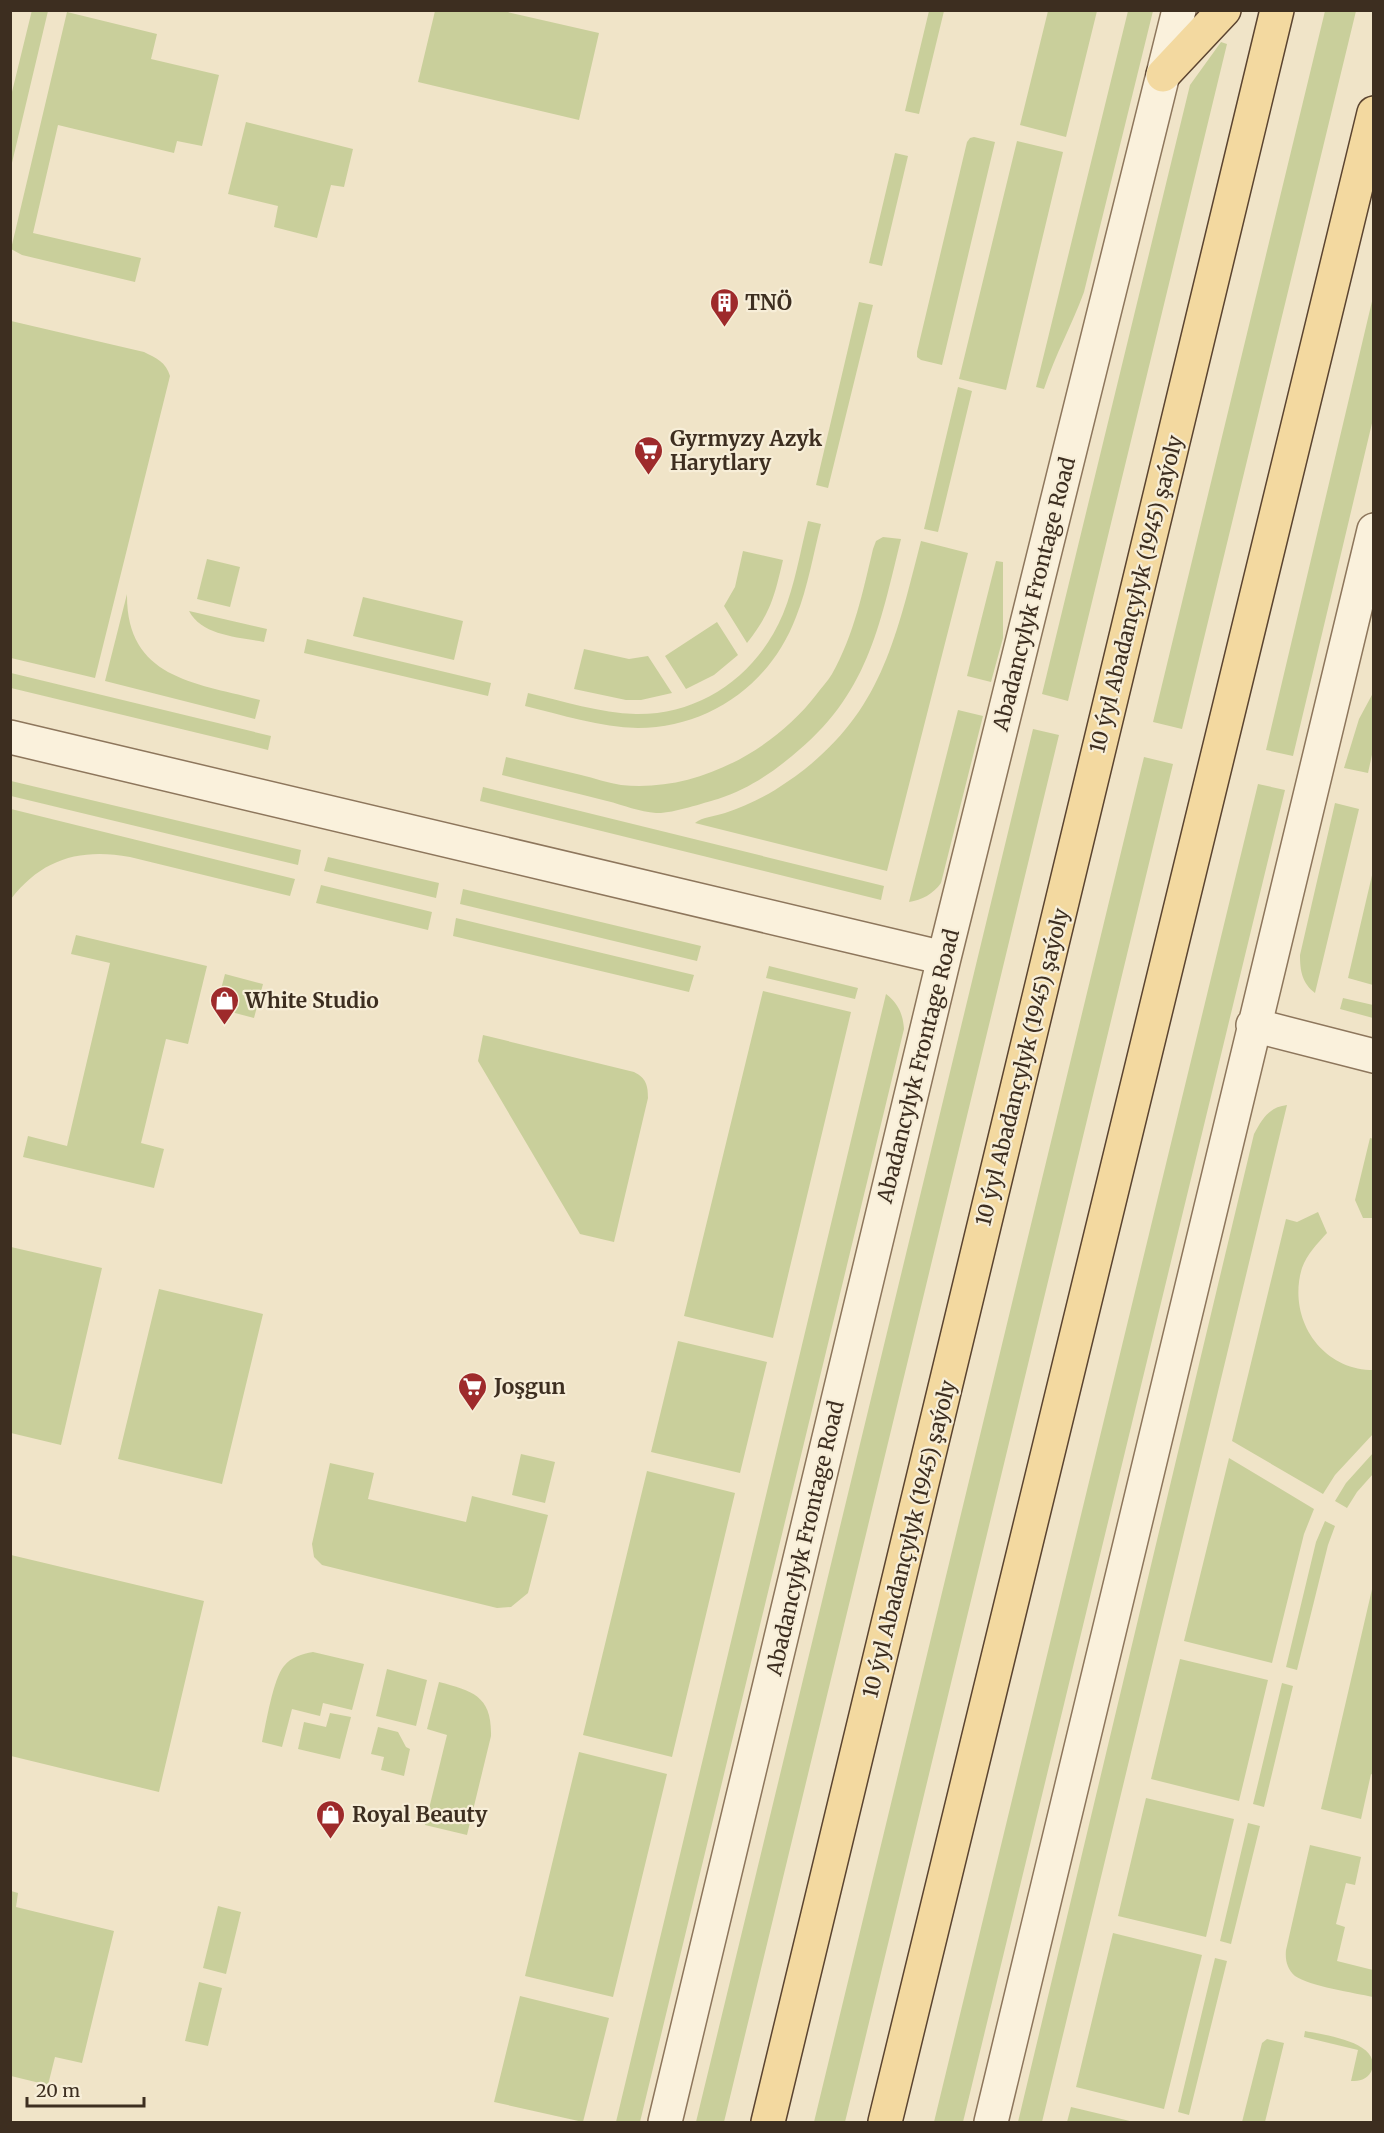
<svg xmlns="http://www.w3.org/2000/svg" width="1384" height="2133" font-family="Merriweather,serif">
<rect width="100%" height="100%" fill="#f0e4c8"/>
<path fill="#c9cf9b" d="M 32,10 L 48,11 L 11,167 L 11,96 Z
M 435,11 L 503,11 L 599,33 L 579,120 L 418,82 Z
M 929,11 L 944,11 L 919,114 L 905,111 Z
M 1048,11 L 1097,11 L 1066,137 L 1020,125 Z
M 1128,11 L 1153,11 L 1084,292 C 1072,325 1055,355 1044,389 L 1036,387 Z
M 1325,11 L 1356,11 L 1182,729 L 1153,722 Z
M 67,12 L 157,34 L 151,59 L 219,75 L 202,146 L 177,141 L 174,153 L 58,125 L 33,233 L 141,258 L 135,282 L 22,255 L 11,249 Z
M 1221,42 L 1227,44 L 1068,701 L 1042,694 L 1190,85 Z
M 246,122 L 353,149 L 344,187 L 331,185 L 317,238 L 274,227 L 278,206 L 228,194 Z
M 974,137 L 995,142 L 942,365 L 921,360 L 917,357 L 917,352 L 967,142 L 970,138 Z
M 1017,141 L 1063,152 L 1006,390 L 959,379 Z
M 895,153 L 908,156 L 882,266 L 869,263 Z
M 1373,297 L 1373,419 L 1293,756 L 1266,750 Z
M 859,302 L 873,305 L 828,488 L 816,485 Z
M 11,321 L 144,352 C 156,358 166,362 170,376 L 95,678 L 11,658 Z
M 958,387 L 972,391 L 938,532 L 924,529 Z
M 808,521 L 821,524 C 813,555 808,587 796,617 C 771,684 709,728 638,728 C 600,727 562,715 525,706 L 528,693 C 563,701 600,713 636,714 C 702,715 758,674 783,614 C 795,585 800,552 808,521 Z
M 883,537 L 901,539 C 879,628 868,695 792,756 C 769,775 746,790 718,799 C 703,803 671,814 656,813 C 640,812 623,805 607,801 C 572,792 537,784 502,775 L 506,757 C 531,763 556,769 581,775 C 594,778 608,783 621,785 C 694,793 772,752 816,695 C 821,688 828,681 832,674 C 854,635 863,591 873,549 L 876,541 Z
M 921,541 L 968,553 L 887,871 L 695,823 C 702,817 716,816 725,813 C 742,807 760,799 775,790 C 878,725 893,650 921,541 Z
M 743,551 L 783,560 C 774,598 771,612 747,643 L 724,606 L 735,587 Z
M 207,559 L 240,567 L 230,607 L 197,599 Z
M 996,561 L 1003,562 L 1003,638 L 991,682 L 967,676 Z
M 127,594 C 126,679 196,683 260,700 L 255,719 L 105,681 Z
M 363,597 L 463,621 L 454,660 L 353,636 Z
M 189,611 L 267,629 L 264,642 C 239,637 202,636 189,611 Z
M 717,622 L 738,655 L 714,675 L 686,689 L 665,656 Z
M 307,639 L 491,683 L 488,696 L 304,653 Z
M 584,649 L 629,659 L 648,656 L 672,693 L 641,700 L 626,700 L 574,689 Z
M 11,673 L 271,736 L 268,750 L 11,688 Z
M 1373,693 L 1373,750 L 1368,773 L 1344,768 L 1359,719 Z
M 958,710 L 983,716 L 941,883 C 933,894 922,900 909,902 Z
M 1033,729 L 1059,735 L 724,2122 L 696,2122 Z
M 1144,757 L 1173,764 L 845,2122 L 814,2122 Z
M 11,781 L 301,850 L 298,865 L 11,796 Z
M 1258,784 L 1285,790 L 963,2122 L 934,2122 Z
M 483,787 L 884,886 L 881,900 L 480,801 Z
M 1335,803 L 1359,809 L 1315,993 C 1302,983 1300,971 1300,955 Z
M 11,809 L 295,879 L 290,896 L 130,857 C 80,848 42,859 11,899 Z
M 328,857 L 439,883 L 436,898 L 324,871 Z
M 1373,871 L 1374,985 L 1373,985 L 1348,978 Z
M 321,885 L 432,912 L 428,930 L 316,903 Z
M 463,889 L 701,946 L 697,961 L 460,904 Z
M 456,918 L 694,975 L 689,992 L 453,936 Z
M 76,935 L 207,966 L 188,1044 L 166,1039 L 141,1143 L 164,1149 L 154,1188 L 23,1157 L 28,1136 L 67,1146 L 110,963 L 71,954 Z
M 769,966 L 858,988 L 855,999 L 766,978 Z
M 225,974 L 263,984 L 254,1018 L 216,1008 Z
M 763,991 L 851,1012 L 773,1338 L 684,1316 Z
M 886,994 C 898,1003 903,1014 904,1029 L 640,2122 L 616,2122 Z
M 1343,998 L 1373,1005 L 1373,1018 L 1340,1009 Z
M 483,1035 L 634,1072 C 646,1078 648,1085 648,1098 L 614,1242 L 580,1234 L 478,1061 Z
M 1287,1105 L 1042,2122 L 1018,2122 L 1254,1134 C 1262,1119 1269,1107 1287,1105 Z
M 1370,1138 L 1374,1139 L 1373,1218 L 1363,1218 L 1355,1200 Z
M 1318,1212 L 1327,1233 C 1317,1244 1307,1254 1302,1268 C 1287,1317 1320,1370 1374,1370 L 1373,1434 L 1335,1475 L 1323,1494 L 1232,1441 L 1286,1219 L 1297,1222 Z
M 11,1247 L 102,1268 L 61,1445 L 11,1433 Z
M 159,1289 L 263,1314 L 222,1484 L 118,1459 Z
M 678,1341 L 767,1362 L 740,1473 L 651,1452 Z
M 1373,1453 L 1373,1474 L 1357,1492 L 1347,1508 L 1335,1501 L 1346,1483 Z
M 521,1454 L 555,1462 L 545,1503 L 512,1495 Z
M 1229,1458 L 1314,1509 L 1304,1534 L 1272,1663 L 1184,1641 Z
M 330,1463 L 374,1473 L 368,1499 L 466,1522 L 472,1496 L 548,1515 L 528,1593 L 511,1607 L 497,1608 L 322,1565 L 314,1557 L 312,1544 Z
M 647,1471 L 735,1493 L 672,1757 L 583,1735 Z
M 1325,1521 L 1335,1526 L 1328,1545 L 1297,1670 L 1286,1667 L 1316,1542 Z
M 11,1555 L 204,1601 L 159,1792 L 11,1756 Z
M 1373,1585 L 1373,1775 L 1371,1774 L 1361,1819 L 1321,1809 Z
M 313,1652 L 364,1664 L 352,1710 L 323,1703 L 320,1716 L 292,1709 L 282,1747 L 262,1742 C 266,1724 273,1679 284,1666 C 291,1657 302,1654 313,1652 Z
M 1180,1659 L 1268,1680 L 1239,1801 L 1151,1779 Z
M 387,1669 L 427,1680 L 416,1726 L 376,1716 Z
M 439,1682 C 473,1691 492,1696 491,1736 L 467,1835 L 425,1825 L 447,1735 L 427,1729 Z
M 1282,1683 L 1293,1686 L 1264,1807 L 1253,1804 Z
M 330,1713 L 351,1717 L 340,1759 L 298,1749 L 304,1722 L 326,1727 Z
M 378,1727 L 398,1732 L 406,1747 L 410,1749 L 404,1776 L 381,1770 L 384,1757 L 371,1754 Z
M 579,1752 L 667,1774 L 613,1997 L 525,1976 Z
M 1146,1798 L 1234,1819 L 1206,1937 L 1118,1916 Z
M 1248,1823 L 1260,1826 L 1231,1944 L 1220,1941 Z
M 1310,1845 L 1361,1857 L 1355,1885 L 1346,1883 L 1336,1924 L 1345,1927 L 1337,1961 L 1373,1970 L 1373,1997 C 1355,1993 1309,1986 1295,1976 C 1287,1969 1285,1960 1286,1950 Z
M 11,1891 L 18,1893 L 16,1907 L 114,1931 L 82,2063 L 55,2057 L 48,2085 L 11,2076 Z
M 218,1906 L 241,1912 L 226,1974 L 203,1968 Z
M 1113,1933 L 1202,1955 L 1164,2109 L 1076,2087 Z
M 1215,1958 L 1227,1961 L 1189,2115 L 1178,2112 Z
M 199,1982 L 222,1988 L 208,2046 L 185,2041 Z
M 520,1996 L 609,2018 L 583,2122 L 494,2102 Z
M 1305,2031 C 1324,2035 1384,2042 1371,2072 C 1366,2080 1360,2081 1351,2081 L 1358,2050 L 1304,2037 Z
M 1267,2039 L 1284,2043 L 1265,2122 L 1242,2122 L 1262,2043 Z
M 1071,2107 L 1134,2122 L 1067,2122 Z"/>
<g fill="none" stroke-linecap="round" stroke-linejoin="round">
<defs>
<path id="minor" d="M 10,737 L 944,958
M 1253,1025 L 1374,1056
M 665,2122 L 944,958 L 1179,10
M 991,2122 L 1374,530"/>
<path id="primary" d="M 1163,75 L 1224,10
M 768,2122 L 1277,10
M 885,2122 L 1374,113"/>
</defs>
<use href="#minor" stroke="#8d765c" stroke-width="36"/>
<use href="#primary" stroke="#5b4430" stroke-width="36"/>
<use href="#minor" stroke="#faf1dc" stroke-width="33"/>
<use href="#primary" stroke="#f3d9a0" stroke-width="33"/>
</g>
<defs>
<symbol id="building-pin" viewBox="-11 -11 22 30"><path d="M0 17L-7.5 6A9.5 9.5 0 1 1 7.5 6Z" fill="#9e2a2b" stroke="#f7eed8"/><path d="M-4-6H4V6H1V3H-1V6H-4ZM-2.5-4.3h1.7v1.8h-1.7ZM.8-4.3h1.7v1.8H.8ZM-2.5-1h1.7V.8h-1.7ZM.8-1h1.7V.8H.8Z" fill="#fff"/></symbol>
<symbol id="supermarket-pin" viewBox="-11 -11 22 30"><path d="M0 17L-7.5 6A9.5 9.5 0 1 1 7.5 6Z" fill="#9e2a2b" stroke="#f7eed8"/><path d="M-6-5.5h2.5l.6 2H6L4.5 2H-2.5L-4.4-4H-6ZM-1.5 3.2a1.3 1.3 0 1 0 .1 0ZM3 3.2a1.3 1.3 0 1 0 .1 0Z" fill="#fff"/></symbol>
<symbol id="shop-pin" viewBox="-11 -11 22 30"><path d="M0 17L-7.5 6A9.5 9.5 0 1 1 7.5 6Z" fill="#9e2a2b" stroke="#f7eed8"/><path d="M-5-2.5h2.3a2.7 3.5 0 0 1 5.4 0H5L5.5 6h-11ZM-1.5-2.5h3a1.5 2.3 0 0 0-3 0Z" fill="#fff"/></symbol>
</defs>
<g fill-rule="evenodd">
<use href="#building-pin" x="708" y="286" width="33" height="45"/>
<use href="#supermarket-pin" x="632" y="434" width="33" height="45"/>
<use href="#shop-pin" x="208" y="984" width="33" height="45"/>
<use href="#supermarket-pin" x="456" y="1370" width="33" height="45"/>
<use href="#shop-pin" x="314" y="1798" width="33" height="45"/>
</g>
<g text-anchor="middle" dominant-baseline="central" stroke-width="4.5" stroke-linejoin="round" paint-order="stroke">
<g font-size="21" font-weight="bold" fill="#3d2e20" stroke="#f7eed8" text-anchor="start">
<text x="745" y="302">TNÖ</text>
<text x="670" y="438">Gyrmyzy Azyk<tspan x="670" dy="24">Harytlary</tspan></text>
<text x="245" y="1000">White Studio</text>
<text x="494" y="1386">Joşgun</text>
<text x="352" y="1814">Royal Beauty</text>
</g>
<g font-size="21" fill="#3d2e20" stroke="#f7eed8">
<text transform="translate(1034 594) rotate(-76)">Abadancylyk Frontage Road</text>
<text transform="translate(1136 594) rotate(-76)">10 ýyl Abadançylyk (1945) şaýoly</text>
<text transform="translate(918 1066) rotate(-76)">Abadancylyk Frontage Road</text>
<text transform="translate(1022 1067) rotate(-76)">10 ýyl Abadançylyk (1945) şaýoly</text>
<text transform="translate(805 1538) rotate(-77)">Abadancylyk Frontage Road</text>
<text transform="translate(909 1539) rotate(-76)">10 ýyl Abadançylyk (1945) şaýoly</text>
</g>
</g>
<rect width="1384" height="2133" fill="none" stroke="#3d2e20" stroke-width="24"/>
<path d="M27 2097v9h117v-9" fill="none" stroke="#3d2e20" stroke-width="3"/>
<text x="36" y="2097" font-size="18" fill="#3d2e20" stroke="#f7eed8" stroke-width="4.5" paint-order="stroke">20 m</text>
</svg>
